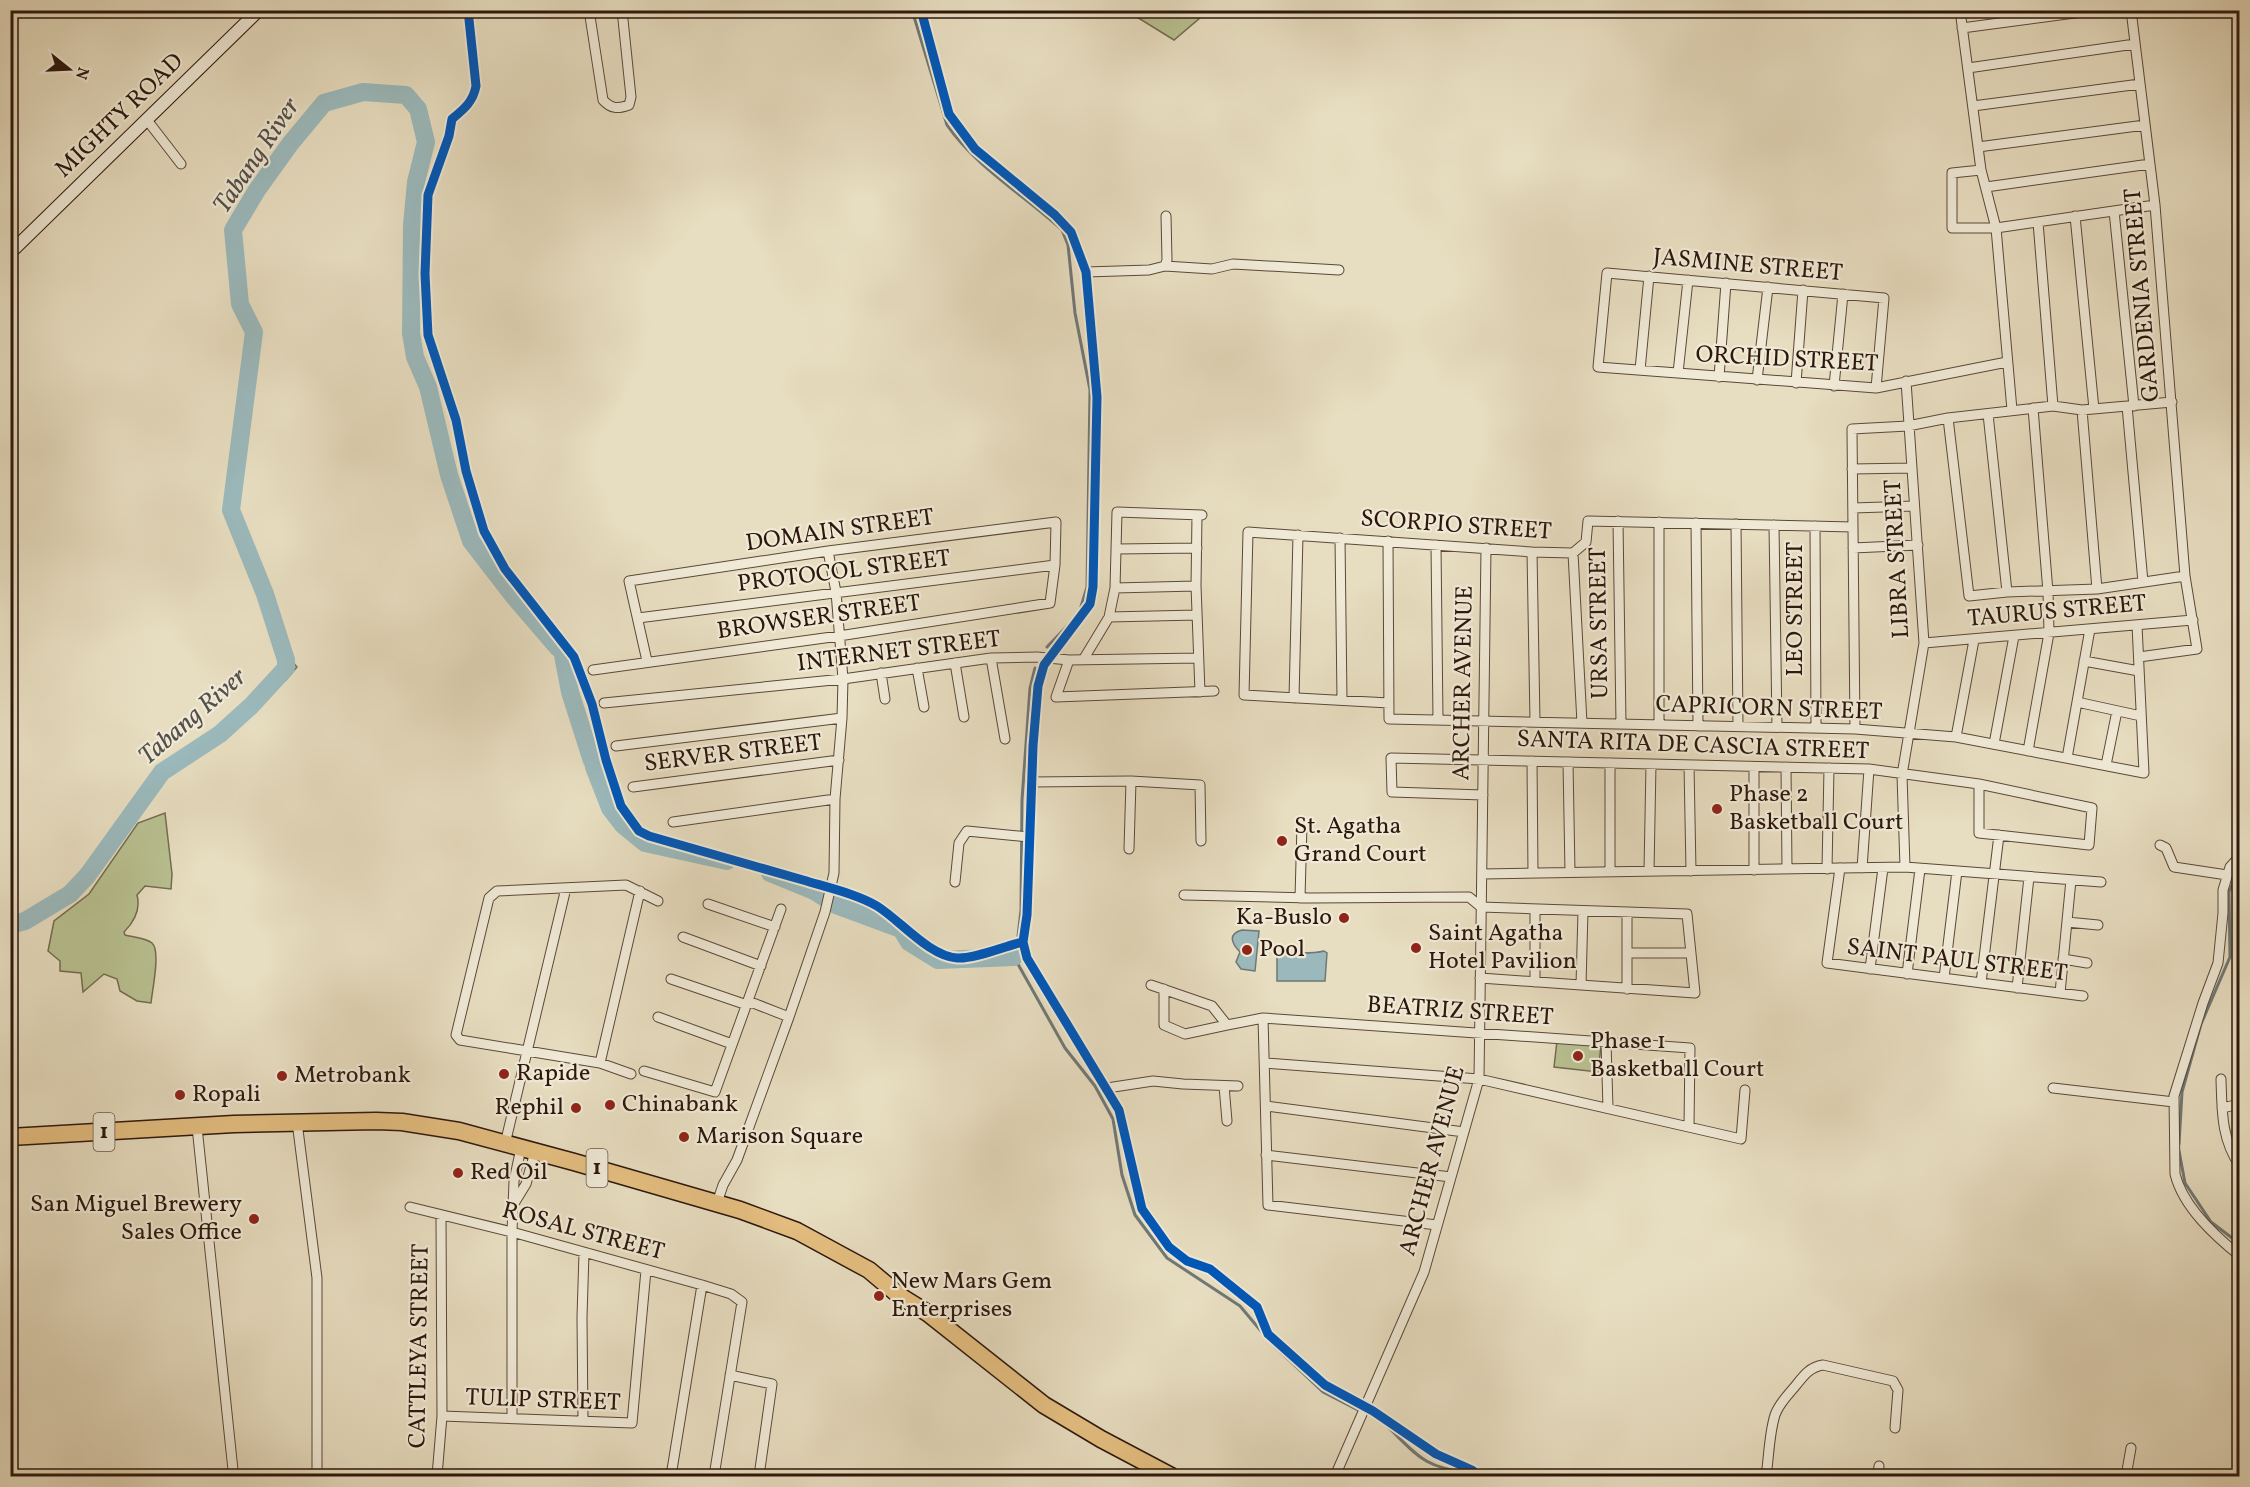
<svg xmlns="http://www.w3.org/2000/svg" width="2250" height="1487" font-family="Vollkorn,serif">
<rect width="100%" height="100%" fill="#e7ddc0"/>
<filter id="stains"><feTurbulence type="fractalNoise" baseFrequency=".00333" numOctaves="4"/><feColorMatrix values="0 0 0 0 .2 0 0 0 0 .09 0 0 0 0 .02 0 0 0 .5 -.17"/></filter>
<radialGradient id="worn" r=".72"><stop offset=".6" stop-color="#630" stop-opacity="0"/><stop offset="1" stop-color="#630" stop-opacity=".3"/></radialGradient>
<path fill="#b8c090" stroke="#726c4e" stroke-width="1.5" d="M 1127,11 L 1203,11 L 1201,17 L 1174,40 Z
M 165,813 L 172,874 L 171,889 L 145,886 L 137,895 C 141,910 134,922 124,932 L 125,935 C 133,937 146,938 152,943 C 161,951 152,991 151,1003 L 137,1001 L 120,991 L 117,979 L 104,974 L 83,992 L 81,973 L 60,971 L 60,961 L 48,951 L 54,921 L 89,894 L 138,823 Z
M 1557,1041 L 1601,1046 L 1598,1072 L 1554,1067 Z"/>
<path fill="#9bb9bc" stroke="#6f7876" stroke-width="1.5" d="M 277,623 L 293,662 L 297,667 L 286,680 L 280,682 L 276,687 L 273,686 L 286,671 L 287,662 L 284,660 L 276,636 Z
M 1242,930 L 1259,931 L 1255,971 L 1241,969 L 1236,962 L 1240,952 C 1232,944 1227,934 1242,930 Z
M 1324,951 L 1327,953 L 1325,981 L 1277,981 L 1277,955 C 1294,951 1309,955 1324,951 Z"/>
<g fill="none" stroke-linecap="round" stroke-linejoin="round">
<path stroke="#6f7876" stroke-width="3" d="M 912,10 L 947,125 C 975,166 1025,196 1062,230 L 1068,245 L 1075,313 L 1090,390 L 1087,587 L 1080,610
M 1047,647 L 1071,622
M 1018,936 L 1021,910 L 1022,800 L 1030,688 L 1035,668
M 1016,949 L 1014,957 L 1065,1048 L 1095,1086 L 1113,1119 L 1122,1175 L 1135,1215 L 1167,1258 L 1240,1306 L 1266,1337
M 2179,1144 L 2182,1092 L 2201,1024 L 2230,957 L 2229,892 L 2240,867
M 2179,1151 L 2185,1183 L 2211,1222 L 2240,1244
M 1272,1344 L 1323,1392 L 1358,1410
M 1387,1426 C 1418,1456 1423,1467 1469,1473 L 1472,1476"/>
<path stroke="#9bb9bc" stroke-width="18" d="M 563,655 L 570,692 L 592,761
M 594,767 L 610,808 L 623,825 L 645,843 L 727,861
M 770,873 L 814,891 L 836,905 L 901,929 L 909,942 L 938,960 L 1014,957
M 10,925 L 25,921 L 70,894 L 87,876 L 162,772 L 220,734 L 251,706 L 286,668 L 286,660 L 265,594 L 231,510 L 254,332 L 240,304 L 233,230 L 257,190 L 290,144 L 324,103 L 363,92 L 406,95 L 418,109 L 426,142 L 416,182 L 412,225 L 411,333 L 415,357 L 428,387 L 449,475 L 471,541 L 515,598 L 558,648"/>
<defs>
<path id="street" d="M 468,10 L 476,86 C 473,102 464,109 452,119 L 449,136 L 428,195 L 425,274 L 428,335 L 456,420 L 466,471 L 484,531 L 505,569 L 574,657 L 592,704 L 606,760 L 621,806 L 639,831 L 649,836 C 700,851 752,865 803,880 C 826,887 857,894 877,906 C 901,921 929,956 957,958 C 976,959 1004,946 1023,942
M 589,10 L 603,100 C 611,109 618,109 629,105 L 631,97 L 622,10
M 921,10 L 949,114 L 975,149 L 1055,215 L 1071,232 L 1086,272 L 1097,397 L 1093,587 L 1090,604 L 1044,665 L 1038,686 L 1033,746 L 1027,915 L 1023,942 L 1027,958 L 1119,1110 L 1142,1209 L 1169,1247 L 1187,1261 L 1210,1269 L 1257,1307 L 1268,1334 L 1325,1385 L 1373,1411 L 1436,1454 L 1472,1470 L 1480,1476
M 1960,10 L 1981,170 L 1996,228 L 2012,410
M 2131,10 L 2155,205 L 2185,576 L 2197,649 L 2139,657
M 1962,28 L 2097,10
M 1968,68 L 2135,44
M 1973,106 L 2140,84
M 147,120 L 181,164
M 1978,147 L 2145,125
M 1981,170 L 1952,173 L 1952,228 L 1996,228 L 2155,205
M 1986,187 L 2150,164
M 2114,211 L 2134,406
M 2075,216 L 2094,409
M 2038,222 L 2053,406
M 1165,266 L 1212,269 L 1233,264 L 1339,270
M 1086,272 L 1149,270 L 1165,266 L 1167,260 L 1166,216
M 1640,370 L 1649,276
M 1678,373 L 1688,280
M 1719,377 L 1726,283
M 1757,380 L 1768,287
M 1796,383 L 1803,290
M 1834,386 L 1843,294
M 1876,388 L 1884,298 L 1607,273 L 1598,367 L 1876,388 L 2007,362
M 2127,406 L 2143,582
M 2082,410 L 2097,589
M 1988,414 L 2007,592
M 1948,418 L 1969,596 L 2007,592 L 2097,589 L 2185,576
M 1852,469 L 1912,468
M 1853,508 L 1914,506
M 1197,515 L 1196,586 L 1200,692
M 1618,521 L 1621,724
M 1696,523 L 1698,726
M 1736,524 L 1738,726
M 1774,525 L 1777,727
M 1815,526 L 1816,728
M 1340,538 L 1342,700
M 1388,541 L 1389,719 L 1855,729 L 1956,737 L 2144,773 L 2137,625
M 1436,545 L 1438,720
M 1853,548 L 1918,545
M 1117,549 L 1197,548
M 1532,552 L 1535,722
M 1573,553 L 1582,723
M 1115,588 L 1196,586
M 1109,617 L 1197,615
M 638,618 L 1055,565
M 1924,643 L 2193,620
M 991,658 L 1005,739
M 1069,660 L 1056,697 L 1214,691
M 1083,660 L 1109,617 L 1115,588 L 1117,512 L 1202,515
M 2084,661 L 2139,671
M 955,663 L 964,717
M 917,668 L 924,707
M 593,670 L 839,636 L 1050,603 L 1055,565 L 1056,522 L 828,551 L 629,581 L 647,661
M 881,673 L 885,699
M 1294,698 L 1298,535
M 2077,702 L 2141,716
M 604,703 L 843,679 L 991,658 L 1037,657 L 1069,660 L 1198,658
M 1389,703 L 1244,695 L 1248,532 L 1532,552 L 1573,553 L 1586,542 L 1588,521 L 1853,527
M 1659,725 L 1659,522
M 1855,729 L 1852,429 L 1908,426 L 1948,418 L 2053,406 L 2082,410 L 2172,402
M 1956,737 L 1974,640
M 1994,744 L 2014,636
M 616,746 L 842,718
M 2028,751 L 2049,633 L 2048,592 L 2033,408
M 2067,758 L 2090,629
M 1532,761 L 1533,873
M 1568,762 L 1570,872
M 1610,763 L 1610,872
M 1689,765 L 1691,871
M 2106,765 L 2117,711
M 1786,767 L 1787,869
M 1131,781 L 1200,785 L 1201,841
M 1031,782 L 1131,781 L 1129,849
M 633,787 L 839,760
M 1483,795 L 1392,792 L 1391,758 L 1869,769 L 1979,784 L 2092,808 L 2089,845 L 1979,833 L 1979,784
M 673,822 L 835,799
M 2160,845 L 2166,848 L 2174,867 L 2227,875
M 2240,856 L 2230,867 L 2223,890 L 2223,913 L 2218,963 L 2203,1003 L 2174,1096 L 2175,1174 C 2183,1207 2215,1236 2240,1256
M 1905,867 L 1902,775 L 1924,643 L 1906,381
M 1840,868 L 1827,963 L 2083,996
M 1862,868 L 1869,769
M 1827,869 L 1829,768
M 1754,870 L 1754,767
M 1649,871 L 1651,764
M 1482,874 L 1905,867 L 2101,882
M 955,882 L 959,843 L 967,831 L 1029,837
M 1184,895 L 1310,898 L 1469,897 L 1481,907 L 1687,914 L 1695,993 L 1480,978
M 1300,898 L 1302,824
M 708,904 L 775,927
M 1627,912 L 1627,989
M 2067,922 L 2098,925
M 683,937 L 761,966
M 1627,953 L 1691,953
M 2063,959 L 2087,963
M 1870,969 L 1883,868
M 1907,974 L 1920,869
M 1944,978 L 1957,871
M 671,979 L 747,1005
M 1535,982 L 1535,909
M 1981,983 L 1999,835
M 1151,985 L 1212,1006 L 1227,1025 L 1185,1034 L 1164,1025 L 1164,989
M 1581,985 L 1583,911
M 2017,988 L 2029,877
M 2060,993 L 2071,880
M 748,1001 L 789,1017
M 658,1017 L 732,1044
M 1263,1018 L 1268,1205 L 1437,1225
M 1227,1025 L 1263,1018 L 1690,1048 L 1689,1127
M 1606,1042 L 1608,1108
M 600,1063 L 640,891
M 1265,1063 L 1479,1079 L 1741,1139 L 1745,1090
M 644,1071 L 715,1092 L 781,909
M 631,1074 L 600,1063 L 460,1040 L 456,1035 L 489,898 L 497,891 L 626,885 L 658,901
M 2221,1079 C 2222,1110 2221,1139 2240,1166
M 1224,1086 L 1227,1121
M 1107,1088 L 1153,1081 L 1183,1084 L 1238,1086
M 2053,1088 L 2174,1102
M 1266,1106 L 1464,1132
M 2222,1108 L 2240,1104
M 297,1122 L 317,1278 L 317,1476
M 197,1127 L 233,1470 L 231,1476
M 505,1144 L 566,888
M 1266,1155 L 1451,1177
M 515,1202 L 526,1184 L 535,1152
M 717,1203 L 723,1185 L 737,1160 L 789,1017 L 825,912 L 834,873 L 835,799 L 842,718 L 843,679 L 836,592 L 828,551
M 410,1207 L 512,1232 L 702,1285 L 731,1294 L 742,1302 L 714,1476
M 730,1375 L 772,1384 L 759,1476
M 442,1416 L 632,1423 L 646,1270
M 512,1418 L 512,1232 L 514,1181 L 521,1148
M 583,1421 L 582,1317 L 584,1253
M 437,1476 L 442,1416 L 441,1216
M 671,1476 L 702,1285
M 1335,1476 L 1424,1272 L 1479,1079 L 1486,548
M 1766,1476 C 1769,1457 1769,1434 1775,1415 C 1779,1403 1789,1394 1797,1384 C 1804,1375 1810,1367 1823,1365 L 1893,1381 L 1898,1390 L 1895,1428
M 1878,1476 L 1879,1466
M 2126,1476 L 2131,1448"/>
<path id="secondary" d="M 10,253 L 259,10"/>
<path id="highway" d="M 10,1137 L 234,1124 L 376,1121 L 402,1122 L 459,1131 L 574,1162 L 740,1210 L 797,1231 L 869,1270 L 900,1296 L 929,1314 L 1044,1405 L 1101,1439 L 1171,1476"/>
</defs>
<use href="#street" stroke="#5c4839" stroke-width="11"/>
<use href="#secondary" stroke="#2d170c" stroke-width="14"/>
<use href="#highway" stroke="#2d170c" stroke-width="19"/>
<use href="#street" stroke="#efe9d6" stroke-width="9"/>
<use href="#secondary" stroke="#efe9d6" stroke-width="12"/>
<use href="#highway" stroke="#e4be80" stroke-width="16"/>
<defs>
<path id="cycleway" d="M 468,10 L 476,86 C 473,102 464,109 452,119 L 449,136 L 428,195 L 425,274 L 428,335 L 456,420 L 466,471 L 484,531 L 505,569 L 574,657 L 592,704 L 606,760 L 621,806 L 639,831 L 649,836 C 700,851 752,865 803,880 C 826,887 857,894 877,906 C 901,921 929,956 957,958 C 976,959 1004,946 1023,942
M 921,10 L 949,114 L 975,149 L 1055,215 L 1071,232 L 1086,272 L 1097,397 L 1093,587 L 1090,604 L 1044,665 L 1038,686 L 1033,746 L 1027,915 L 1023,942 L 1027,958 L 1119,1110 L 1142,1209 L 1169,1247 L 1187,1261 L 1210,1269 L 1257,1307 L 1268,1334 L 1325,1385 L 1373,1411 L 1436,1454 L 1472,1470 L 1480,1476"/>
</defs>
<use href="#cycleway" stroke="#efe9d6" stroke-width="13"/>
<use href="#cycleway" stroke="#0057b8" stroke-width="9"/>
</g>
<g fill="#8f2418" stroke="#efe9d6" stroke-width="2">
<circle cx="1717" cy="809" r="6"/>
<circle cx="1282" cy="841" r="6"/>
<circle cx="1344" cy="918" r="6"/>
<circle cx="1416" cy="948" r="6"/>
<circle cx="1247" cy="950" r="6"/>
<circle cx="1578" cy="1056" r="6"/>
<circle cx="504" cy="1074" r="6"/>
<circle cx="282" cy="1076" r="6"/>
<circle cx="180" cy="1095" r="6"/>
<circle cx="610" cy="1105" r="6"/>
<circle cx="576" cy="1108" r="6"/>
<circle cx="684" cy="1137" r="6"/>
<circle cx="458" cy="1173" r="6"/>
<circle cx="254" cy="1219" r="6"/>
<circle cx="879" cy="1296" r="6"/>
</g>
<g text-anchor="middle" dominant-baseline="central" stroke-width="4.5" stroke-linejoin="round" paint-order="stroke">
<g fill="#efe9d6" stroke="#675649" stroke-width="1.5">
<rect x="93.5" y="1113" width="21" height="38" rx="4.5"/>
<rect x="586.5" y="1149" width="21" height="38" rx="4.5"/>
</g>
<g font-size="22" font-weight="bold" fill="#2d170c">
<text x="104" y="1132">1</text>
<text x="597" y="1168">1</text>
</g>
<g font-size="24" fill="#2d170c" stroke="#efe9d6">
<text transform="translate(120 116) rotate(-44)">MIGHTY ROAD</text>
<text transform="translate(1748 266) rotate(5)">JASMINE STREET</text>
<text transform="translate(2143 295) rotate(-95)">GARDENIA STREET</text>
<text transform="translate(1787 360) rotate(3)">ORCHID STREET</text>
<text transform="translate(1456 526) rotate(4)">SCORPIO STREET</text>
<text transform="translate(840 531) rotate(-8)">DOMAIN STREET</text>
<text transform="translate(1898 559) rotate(-93)">LIBRA STREET</text>
<text transform="translate(844 572) rotate(-7)">PROTOCOL STREET</text>
<text transform="translate(1796 609) rotate(-90)">LEO STREET</text>
<text transform="translate(2057 612) rotate(-5)">TAURUS STREET</text>
<text transform="translate(819 618) rotate(-8)">BROWSER STREET</text>
<text transform="translate(1600 623) rotate(-91)">URSA STREET</text>
<text transform="translate(899 652) rotate(-7)">INTERNET STREET</text>
<text transform="translate(1464 683) rotate(-89)">ARCHER AVENUE</text>
<text transform="translate(1769 709) rotate(2)">CAPRICORN STREET</text>
<text transform="translate(1693 746) rotate(2)">SANTA RITA DE CASCIA STREET</text>
<text transform="translate(733 754) rotate(-7)">SERVER STREET</text>
<text transform="translate(1957 961) rotate(7)">SAINT PAUL STREET</text>
<text transform="translate(1460 1012) rotate(4)">BEATRIZ STREET</text>
<text transform="translate(1433 1161) rotate(-75)">ARCHER AVENUE</text>
<text transform="translate(583 1232) rotate(15)">ROSAL STREET</text>
<text transform="translate(420 1346) rotate(-89)">CATTLEYA STREET</text>
<text transform="translate(543 1401) rotate(2)">TULIP STREET</text>
</g>
<g font-size="24" fill="#2d170c" stroke="#efe9d6" text-anchor="start">
<text x="1729" y="795">Phase 2<tspan x="1729" dy="28">Basketball Court</tspan></text>
<text x="1294" y="827">St. Agatha<tspan x="1294" dy="28">Grand Court</tspan></text>
<text x="1332" y="918" text-anchor="end">Ka-Buslo</text>
<text x="1428" y="934">Saint Agatha<tspan x="1428" dy="28">Hotel Pavilion</tspan></text>
<text x="1259" y="950">Pool</text>
<text x="1590" y="1042">Phase 1<tspan x="1590" dy="28">Basketball Court</tspan></text>
<text x="516" y="1074">Rapide</text>
<text x="294" y="1076">Metrobank</text>
<text x="192" y="1095">Ropali</text>
<text x="622" y="1105">Chinabank</text>
<text x="564" y="1108" text-anchor="end">Rephil</text>
<text x="696" y="1137">Marison Square</text>
<text x="470" y="1173">Red Oil</text>
<text x="242" y="1205" text-anchor="end">San Miguel Brewery<tspan x="242" dy="28">Sales Office</tspan></text>
<text x="891" y="1282">New Mars Gem<tspan x="891" dy="28">Enterprises</tspan></text>
</g>
<g font-size="26" font-style="italic" fill="#54504a" stroke="#efe9d6">
<text transform="translate(257 156) rotate(-56)">Tabang River</text>
<text transform="translate(193 717) rotate(-41)">Tabang River</text>
</g>
</g>
<rect width="2250" height="1487" fill="none" stroke="#e7ddc0" stroke-width="36"/>
<rect x="12" y="12" width="2226" height="1463" fill="none" stroke="#2d170c" stroke-width="3"/>
<rect x="18" y="18" width="2214" height="1451" fill="none" stroke="#2d170c" stroke-width="1.5"/>
<g transform="translate(69 69) rotate(108)" stroke="#efe9d6" stroke-width="4.5" paint-order="stroke">
<path d="M0-4.5L10 22L0 15L-10 22Z" fill="#2d170c"/>
<text y="-9" font-size="16" font-weight="bold" text-anchor="middle" fill="#2d170c">N</text>
</g>
<rect width="100%" height="100%" filter="url(#stains)"/>
<rect width="100%" height="100%" fill="url(#worn)"/>
</svg>
